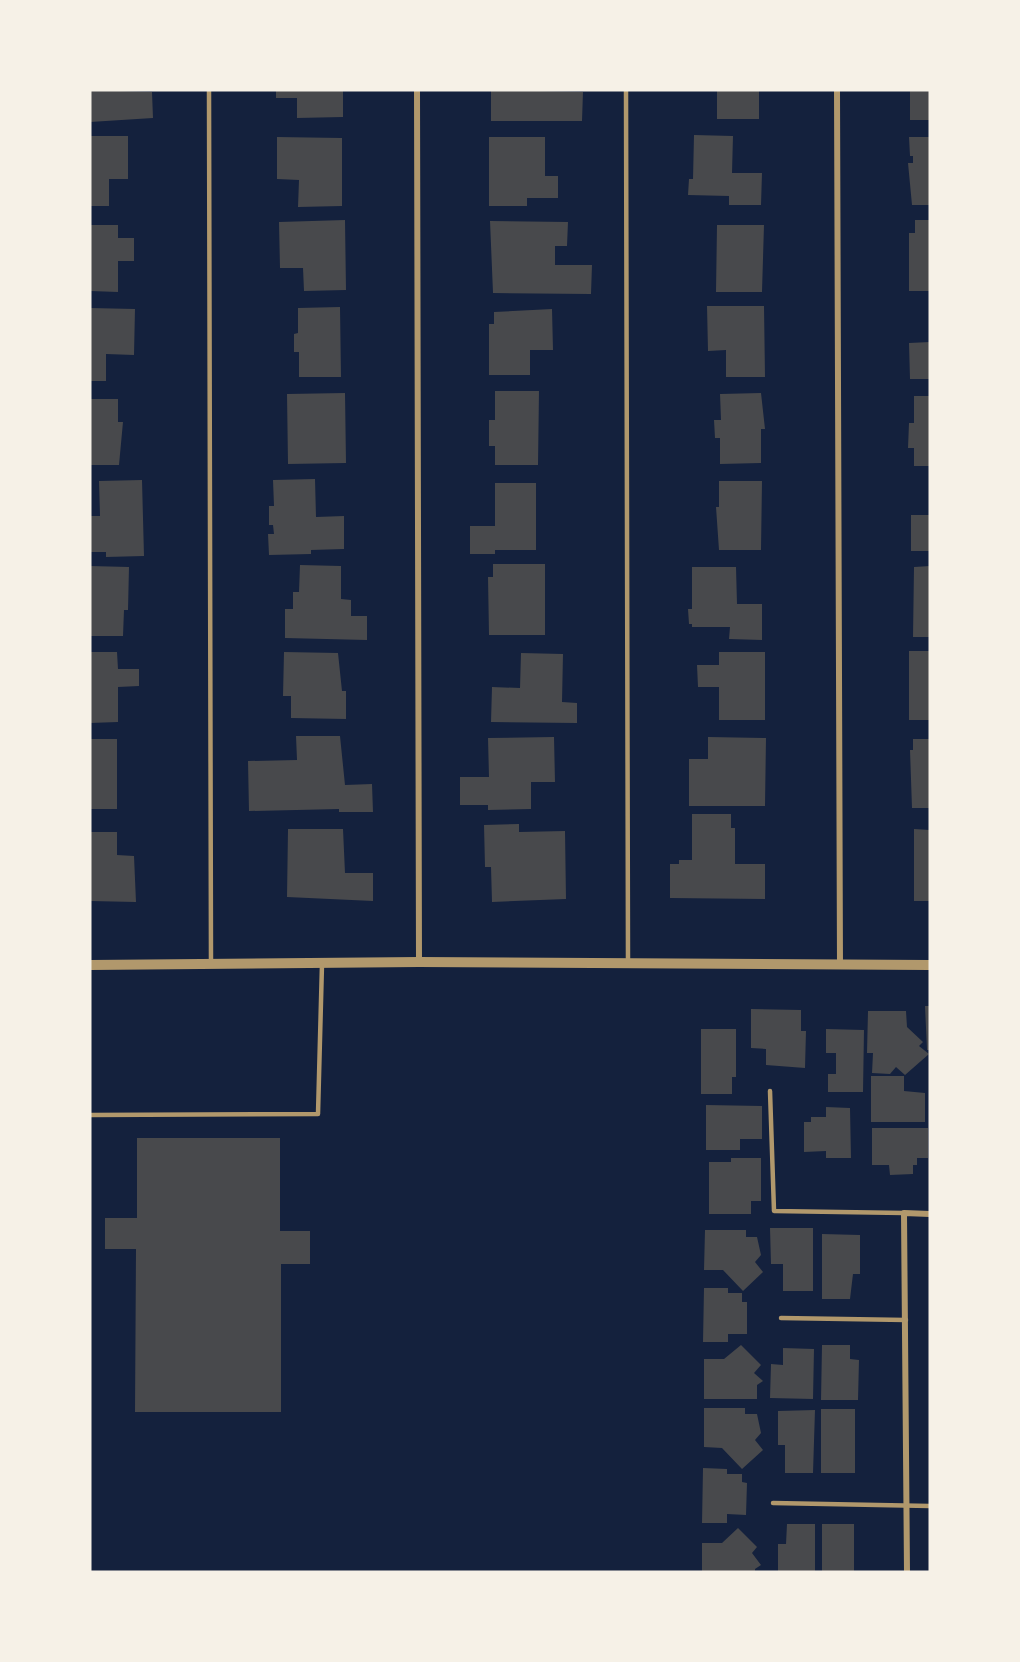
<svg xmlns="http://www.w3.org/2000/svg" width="1020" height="1662" font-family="Barlow,sans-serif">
<rect width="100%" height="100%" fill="#14213d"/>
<path fill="#48494c" d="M 90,90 L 152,92 L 153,118 L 90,122 Z
M 276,90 L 343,90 L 343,117 L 297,118 L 297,98 L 276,98 Z
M 491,90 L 583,92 L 582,121 L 491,121 Z
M 717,90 L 759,90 L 759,119 L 717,119 Z
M 910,90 L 930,90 L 930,120 L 910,120 Z
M 694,135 L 733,136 L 732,173 L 762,173 L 761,205 L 729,205 L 729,196 L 688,195 L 689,179 L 693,179 Z
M 90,136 L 128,136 L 128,179 L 109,179 L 109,206 L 90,206 Z
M 277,137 L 342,138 L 342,206 L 298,207 L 299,180 L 277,179 Z
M 489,137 L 545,137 L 545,176 L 558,176 L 558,198 L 527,198 L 527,206 L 489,206 Z
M 909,137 L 930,137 L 930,205 L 912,205 L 908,163 L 913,163 L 913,156 L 910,156 Z
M 345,220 L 346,290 L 304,291 L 303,268 L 280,268 L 279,222 Z
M 915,220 L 930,220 L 930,291 L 909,291 L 909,233 L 915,233 Z
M 490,221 L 568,222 L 567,246 L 555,246 L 555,265 L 592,265 L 591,294 L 493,293 Z
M 90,225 L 118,225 L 118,238 L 134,238 L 134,261 L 118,261 L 118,292 L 90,291 Z
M 717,225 L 764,225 L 762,292 L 716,292 Z
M 707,306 L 764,306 L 765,377 L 726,377 L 726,350 L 708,351 Z
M 340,307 L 341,377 L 299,377 L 299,352 L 294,352 L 294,334 L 298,333 L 298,308 Z
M 90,308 L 135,309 L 134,355 L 106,354 L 106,381 L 90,381 Z
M 552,309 L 553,350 L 530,350 L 530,375 L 489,375 L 489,324 L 494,324 L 494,312 Z
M 930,342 L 930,379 L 910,379 L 909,343 Z
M 495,391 L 539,391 L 538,465 L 495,465 L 495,446 L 489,446 L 489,420 L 495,420 Z
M 345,393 L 346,463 L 288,464 L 287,394 Z
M 761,393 L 765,429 L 761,429 L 761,463 L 720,464 L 720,438 L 715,438 L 714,420 L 721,420 L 720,394 Z
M 914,396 L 930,396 L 930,466 L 914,466 L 914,448 L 908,448 L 909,423 L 914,423 Z
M 90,399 L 118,399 L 118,422 L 123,422 L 119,465 L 90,465 Z
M 315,479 L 316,517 L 344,516 L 344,549 L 311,550 L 311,554 L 269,555 L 268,534 L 274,534 L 273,525 L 269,525 L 269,506 L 274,506 L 273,480 Z
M 142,480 L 144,556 L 106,557 L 106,552 L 90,552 L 90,516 L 100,516 L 99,481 Z
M 719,481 L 762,481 L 761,550 L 719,550 L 716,507 L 719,507 Z
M 495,483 L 536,483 L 536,550 L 495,550 L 495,554 L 470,554 L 470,526 L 495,526 Z
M 911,515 L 930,515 L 930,551 L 911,551 Z
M 493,564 L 545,564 L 545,635 L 489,635 L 488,577 L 493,577 Z
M 300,565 L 341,566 L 341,599 L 351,600 L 351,616 L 367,616 L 367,640 L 285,638 L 285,609 L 293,609 L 293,592 L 299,592 Z
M 90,566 L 129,567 L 128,610 L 124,610 L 123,636 L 90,636 Z
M 930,566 L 930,637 L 913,637 L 914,567 Z
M 692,567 L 736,567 L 737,604 L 762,604 L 762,640 L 729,639 L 730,627 L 692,627 L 692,624 L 689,624 L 688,609 L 692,609 Z
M 909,651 L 930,651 L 930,720 L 909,720 Z
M 90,652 L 117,652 L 118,669 L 139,669 L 139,686 L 118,687 L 118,722 L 90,723 Z
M 284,652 L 338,653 L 342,691 L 346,691 L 346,719 L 291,718 L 291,696 L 283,696 Z
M 719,652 L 765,652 L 765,720 L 719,720 L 719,687 L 698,687 L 697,665 L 719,665 Z
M 521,653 L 563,654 L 562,702 L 577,703 L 577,723 L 491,722 L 492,687 L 520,688 Z
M 296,736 L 340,736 L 345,785 L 372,784 L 373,812 L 339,812 L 339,809 L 249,811 L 248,761 L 297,760 Z
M 554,737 L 555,782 L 531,782 L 531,809 L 488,810 L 488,805 L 460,805 L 460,777 L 489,777 L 488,738 Z
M 708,737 L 766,738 L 765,806 L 689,806 L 689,759 L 708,759 Z
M 90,739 L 117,739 L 117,809 L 90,809 Z
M 913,739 L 930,739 L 930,808 L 912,808 L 910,750 L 913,750 Z
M 692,814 L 731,814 L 731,828 L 735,828 L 735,864 L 765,864 L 765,899 L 670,898 L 670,864 L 679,864 L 679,860 L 692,860 Z
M 519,824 L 519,832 L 565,831 L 566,899 L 492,902 L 491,867 L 485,867 L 484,825 Z
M 288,829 L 343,829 L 345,873 L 373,873 L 373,901 L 287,897 Z
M 914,829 L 930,830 L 930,901 L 914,901 Z
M 90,832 L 117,832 L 117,855 L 134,856 L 136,902 L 90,901 Z
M 925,1006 L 930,1006 L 930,1050 L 927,1050 Z
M 751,1009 L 801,1010 L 801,1031 L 806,1031 L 805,1068 L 766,1065 L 766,1049 L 751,1048 Z
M 868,1011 L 906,1011 L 907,1027 L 923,1042 L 919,1046 L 929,1054 L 905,1075 L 896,1067 L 890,1074 L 872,1073 L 873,1053 L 867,1053 Z
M 701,1029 L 736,1029 L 736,1077 L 732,1077 L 732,1094 L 701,1094 Z
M 826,1029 L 864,1030 L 863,1092 L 828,1092 L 828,1074 L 836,1074 L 836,1053 L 826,1053 Z
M 871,1076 L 904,1076 L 904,1091 L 925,1093 L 925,1122 L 871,1122 Z
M 706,1105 L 762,1106 L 762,1139 L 740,1139 L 740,1150 L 706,1150 Z
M 826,1107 L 850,1108 L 851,1158 L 826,1158 L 826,1151 L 804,1152 L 804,1122 L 811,1122 L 811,1117 L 826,1117 Z
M 872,1128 L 928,1128 L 928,1158 L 917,1158 L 917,1165 L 913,1165 L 913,1174 L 890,1175 L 889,1165 L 872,1165 Z
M 137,1138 L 280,1138 L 280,1231 L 310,1231 L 310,1264 L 281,1264 L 281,1412 L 135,1412 L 136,1249 L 105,1249 L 105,1218 L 137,1218 Z
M 731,1158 L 761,1158 L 761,1201 L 751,1201 L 751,1214 L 709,1214 L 709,1162 L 731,1162 Z
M 770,1228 L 813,1228 L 813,1291 L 783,1291 L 783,1264 L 771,1264 Z
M 705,1230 L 746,1230 L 746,1237 L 757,1237 L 761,1255 L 755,1262 L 763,1272 L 743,1291 L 723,1270 L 704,1270 Z
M 822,1234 L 860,1235 L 860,1274 L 853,1274 L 850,1299 L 822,1299 Z
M 704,1288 L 728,1288 L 728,1293 L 742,1293 L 742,1302 L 747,1302 L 747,1334 L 728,1334 L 728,1342 L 703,1342 Z
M 741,1345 L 761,1365 L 754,1373 L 763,1381 L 757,1385 L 757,1399 L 704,1399 L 704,1359 L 724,1359 Z
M 822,1345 L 850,1345 L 850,1359 L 859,1360 L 858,1400 L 821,1400 Z
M 783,1348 L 814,1349 L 813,1399 L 770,1398 L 771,1364 L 783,1365 Z
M 704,1408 L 745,1408 L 745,1414 L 757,1414 L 761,1433 L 755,1440 L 763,1450 L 742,1469 L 722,1448 L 704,1447 Z
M 821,1409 L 855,1409 L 855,1473 L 821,1473 Z
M 815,1410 L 813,1473 L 785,1473 L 785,1445 L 778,1445 L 778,1411 Z
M 703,1468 L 727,1469 L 727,1474 L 742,1474 L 742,1482 L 747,1483 L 746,1515 L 727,1514 L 727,1523 L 702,1523 Z
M 787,1524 L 815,1524 L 815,1572 L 778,1572 L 778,1544 L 786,1544 Z
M 822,1524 L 854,1524 L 854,1572 L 822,1572 Z
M 738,1528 L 757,1547 L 752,1553 L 761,1565 L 755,1569 L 755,1572 L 702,1572 L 702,1543 L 722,1543 Z"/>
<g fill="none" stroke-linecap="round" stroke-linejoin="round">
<path stroke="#b1986c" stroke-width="4.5" d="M 209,90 L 211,965
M 626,90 L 628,962
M 770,1091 L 774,1211 L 904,1213
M 90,1115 L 318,1114 L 322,964
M 781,1318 L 906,1320
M 773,1503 L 930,1506"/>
<path stroke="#b1986c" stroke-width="6" d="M 417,90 L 419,962
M 837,90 L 840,965
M 907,1572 L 904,1213 L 930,1214"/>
<path stroke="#b1986c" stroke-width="10" d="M 90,965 L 419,962 L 930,965"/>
</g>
<rect width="1020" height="1662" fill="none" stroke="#f6f1e7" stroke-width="183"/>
</svg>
